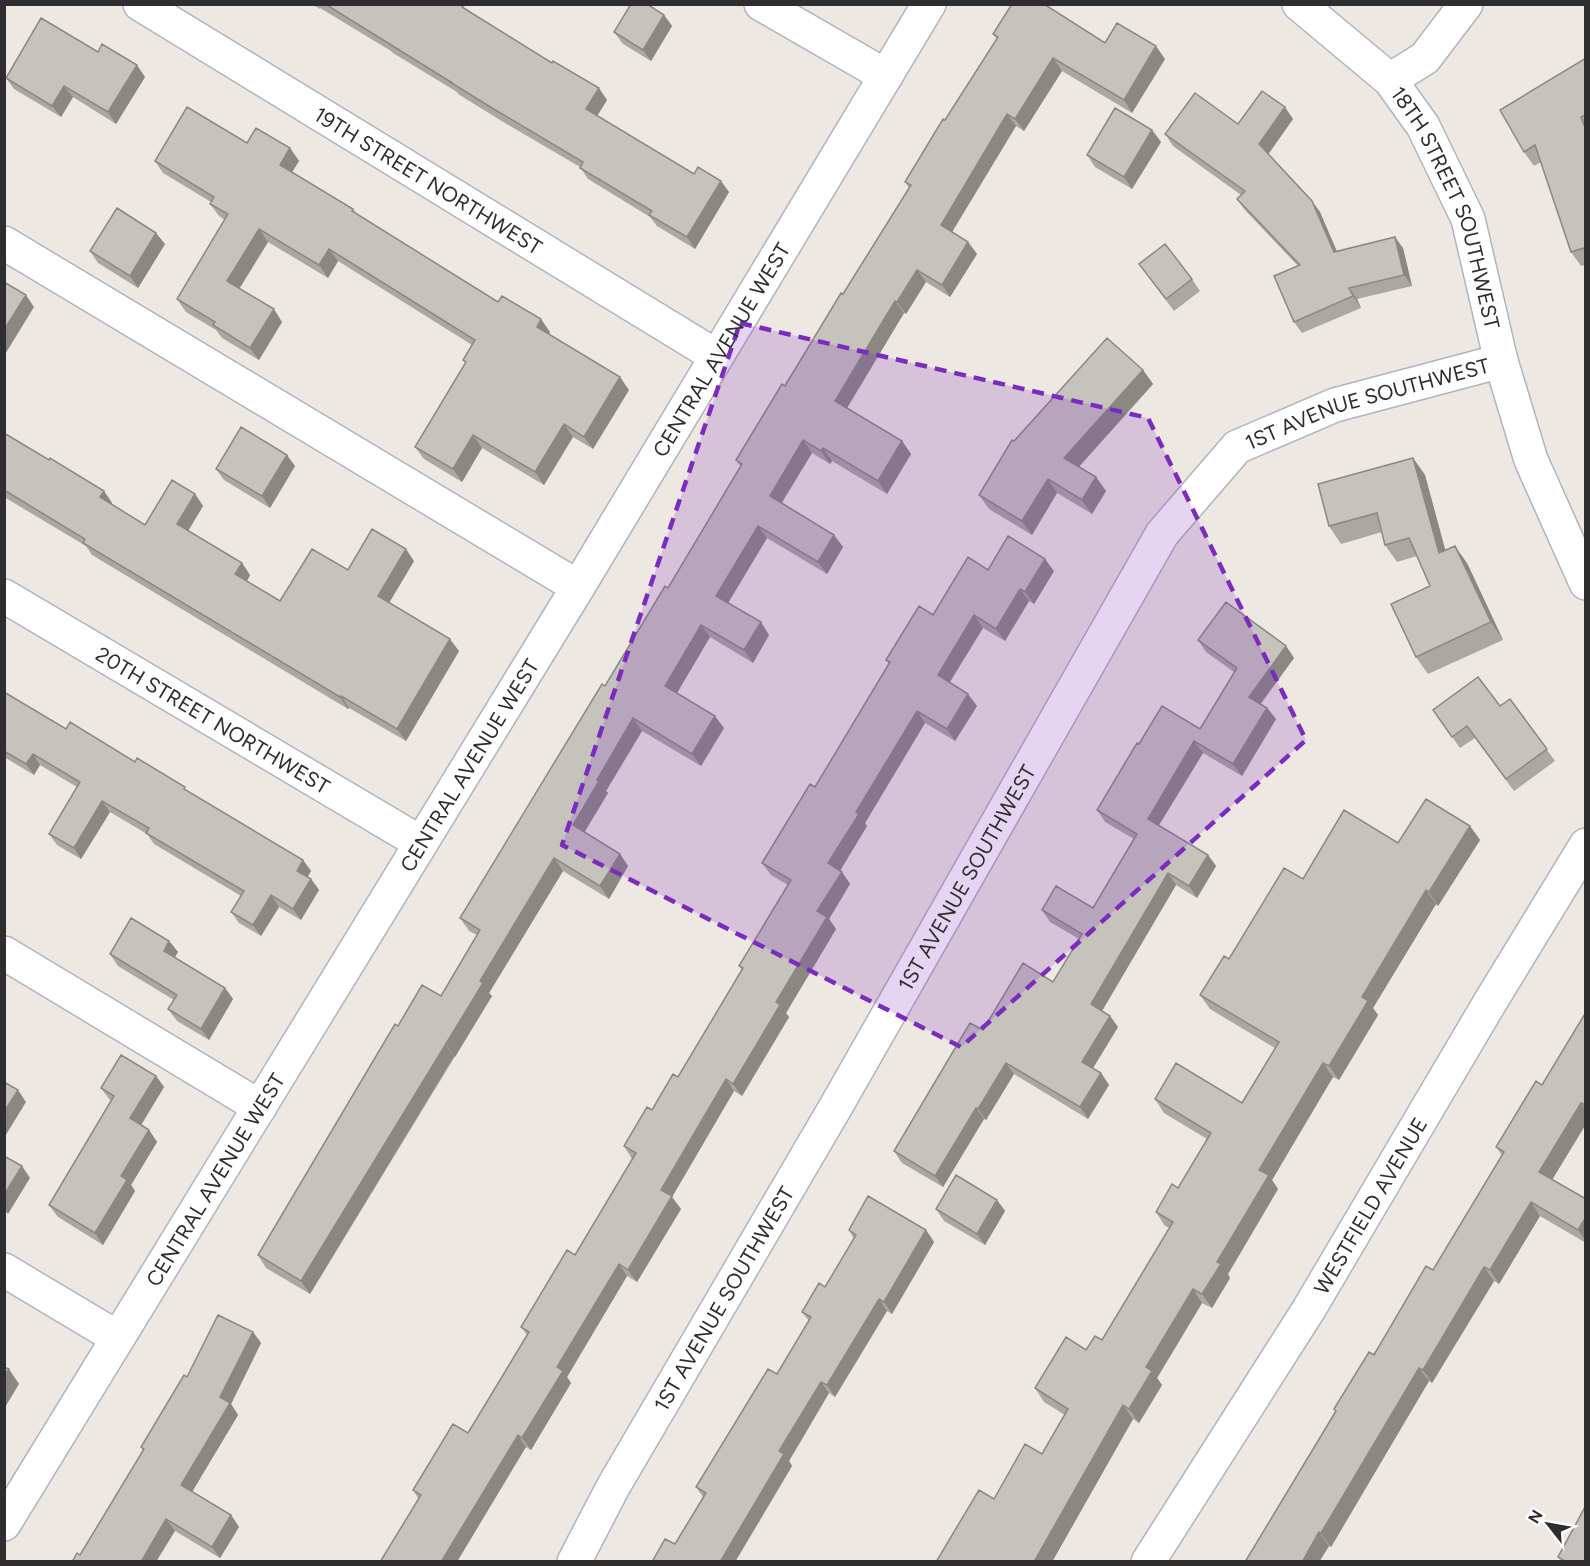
<svg xmlns="http://www.w3.org/2000/svg" width="1590" height="1566" font-family="Figtree,sans-serif">
<rect width="100%" height="100%" fill="#ede9e2"/>
<g fill="none" stroke-linecap="round" stroke-linejoin="round">
<defs>
<g id="minor">
<path id="s1" d="M 140,4 L 716,356"/>
<path d="M 761,4 L 886,76"/>
<path id="s2" d="M 1299,4 L 1390,80 L 1423,126 L 1468,219 L 1501,361 L 1531,460 L 1586,583"/>
<path d="M 1390,80 L 1425,58 L 1466,4"/>
<path d="M 4,243 L 578,587"/>
<path id="s3" d="M 4,596 L 421,843"/>
<path d="M 4,953 L 260,1107"/>
<path d="M 4,1270 L 118,1338"/>
<path id="s4" d="M 4,1524 L 578,587 L 929,4"/>
<path id="s5" d="M 574,1562 L 613,1487 L 835,1108 L 1162,534 L 1237,447 L 1335,405 L 1501,361"/>
<path id="s6" d="M 1148,1562 L 1309,1309 L 1489,1004 L 1586,845"/>
</g>
</defs>
<use href="#minor" stroke="#b2b3bc" stroke-width="36"/>
<use href="#minor" stroke="#fff" stroke-width="33"/>
</g>
<path fill="#aaa8a3" d="M 311,4 L 461,4 L 466,10 L 607,100 L 597,116 L 694,174 L 729,192 L 695,249 L 657,226 L 650,217 L 588,179 L 580,167 L 500,120 L 458,94 L 457,92 L 393,53 L 391,51 L 320,8 L 320,9 Z
M 664,15 L 672,26 L 651,61 L 623,44 L 614,32 Z
M 993,34 L 1105,43 L 1165,59 L 1132,113 L 1062,71 L 1024,131 L 1016,126 L 952,232 L 968,242 L 977,254 L 950,297 L 926,282 L 906,314 L 904,313 L 847,408 L 902,441 L 911,454 L 887,494 L 832,461 L 830,464 L 812,453 L 782,503 L 834,535 L 843,547 L 827,574 L 767,538 L 728,603 L 769,635 L 753,663 L 710,637 L 677,693 L 724,728 L 701,766 L 642,731 L 606,791 L 608,793 L 584,832 L 620,854 L 628,866 L 609,899 L 563,871 L 489,993 L 492,996 L 310,1294 L 266,1268 L 258,1255 L 398,1026 L 441,996 L 477,935 L 469,931 L 460,918 L 605,686 L 668,588 L 741,467 L 736,460 L 843,294 L 909,188 L 905,182 L 997,39 Z
M 98,52 L 145,77 L 116,124 L 73,97 L 61,117 L 14,89 L 6,78 Z
M 1586,58 L 1586,265 L 1581,266 L 1571,252 L 1541,162 L 1534,166 L 1524,152 Z
M 1293,119 L 1268,154 L 1320,212 L 1336,251 L 1403,248 L 1412,286 L 1357,299 L 1361,308 L 1302,333 L 1294,322 L 1298,266 L 1245,210 L 1237,199 L 1241,195 L 1173,146 L 1165,134 L 1238,124 Z
M 1152,130 L 1161,142 L 1132,189 L 1095,167 L 1087,155 Z
M 247,143 L 290,148 L 299,161 L 292,172 L 353,209 L 358,215 L 498,302 L 550,332 L 549,335 L 629,390 L 593,449 L 573,437 L 544,485 L 482,448 L 462,482 L 424,459 L 415,447 L 465,363 L 463,360 L 472,345 L 338,261 L 328,278 L 268,242 L 239,289 L 282,322 L 259,360 L 222,338 L 216,330 L 186,312 L 177,299 L 225,220 L 219,216 L 210,204 L 211,202 L 163,173 L 155,161 Z
M 165,244 L 138,288 L 98,263 L 90,251 Z
M 1139,264 L 1192,279 L 1200,291 L 1174,311 Z
M 1143,370 L 1153,384 L 1079,467 L 1096,477 L 1106,491 L 1092,514 L 1057,493 L 1032,535 L 989,509 L 979,495 L 1014,441 Z
M 4,433 L 49,460 L 104,491 L 112,503 L 111,504 L 145,525 L 195,494 L 203,506 L 188,531 L 242,563 L 250,575 L 247,581 L 280,601 L 348,570 L 414,561 L 389,603 L 459,651 L 406,741 L 349,708 L 348,709 L 92,555 L 86,546 L 4,497 Z
M 1413,458 L 1425,475 L 1445,550 L 1467,563 L 1503,640 L 1428,674 L 1416,657 L 1430,586 L 1417,556 L 1397,562 L 1385,545 L 1382,532 L 1341,544 L 1329,526 Z
M 295,466 L 270,508 L 224,480 L 216,469 Z
M 988,570 L 1054,571 L 1034,604 L 1029,601 L 1005,641 L 983,628 L 950,682 L 977,706 L 955,741 L 925,723 L 865,823 L 867,826 L 840,870 L 842,872 L 850,884 L 829,919 L 836,929 L 786,1013 L 789,1017 L 742,1096 L 734,1091 L 672,1197 L 681,1209 L 637,1282 L 627,1276 L 567,1377 L 571,1383 L 531,1450 L 526,1447 L 418,1498 L 413,1490 L 468,1433 L 527,1335 L 521,1327 L 575,1255 L 632,1159 L 624,1146 L 678,1077 L 742,970 L 739,966 L 788,885 L 771,875 L 762,863 L 815,787 L 889,664 L 886,660 L 933,615 Z
M 1198,640 L 1286,646 L 1294,658 L 1261,704 L 1267,708 L 1276,719 L 1242,776 L 1203,753 L 1159,825 L 1208,855 L 1216,866 L 1197,898 L 1176,885 L 1102,1011 L 1110,1016 L 1118,1027 L 1093,1068 L 1101,1073 L 1109,1085 L 1088,1119 L 1014,1074 L 986,1120 L 984,1119 L 943,1187 L 902,1163 L 894,1151 L 983,1030 L 1053,982 L 1079,939 L 1050,922 L 1042,910 L 1093,908 L 1134,839 L 1105,822 L 1097,810 L 1139,744 L 1200,729 L 1234,672 L 1206,652 Z
M 4,692 L 66,729 L 135,762 L 188,791 L 303,860 L 311,871 L 307,877 L 311,879 L 319,890 L 301,920 L 279,907 L 261,936 L 239,923 L 231,912 L 241,896 L 154,844 L 147,834 L 110,812 L 81,859 L 57,845 L 49,834 L 77,787 L 40,765 L 34,775 L 4,757 Z
M 1510,699 L 1555,761 L 1514,791 L 1475,738 L 1460,748 L 1433,710 L 1500,706 Z
M 1470,826 L 1480,840 L 1438,906 L 1436,904 L 1373,1008 L 1378,1015 L 1339,1080 L 1333,1077 L 1272,1180 L 1278,1189 L 1228,1274 L 1230,1278 L 1212,1308 L 1202,1303 L 1157,1378 L 1162,1385 L 1139,1423 L 1133,1419 L 1052,1562 L 936,1562 L 994,1499 L 1042,1454 L 1065,1415 L 1044,1402 L 1035,1388 L 1086,1350 L 1102,1340 L 1170,1228 L 1165,1226 L 1156,1212 L 1178,1188 L 1207,1139 L 1164,1113 L 1155,1099 L 1242,1103 L 1275,1048 L 1210,1009 L 1200,995 L 1229,959 L 1303,879 L 1398,843 Z
M 169,941 L 178,952 L 175,957 L 225,988 L 233,999 L 209,1040 L 177,1021 L 168,1009 L 174,1000 L 118,966 L 110,954 Z
M 1586,1012 L 1586,1124 L 1552,1179 L 1586,1199 L 1586,1243 L 1540,1216 L 1499,1284 L 1494,1281 L 1432,1383 L 1429,1381 L 1331,1547 L 1329,1546 L 1319,1562 L 1245,1562 L 1336,1412 L 1334,1409 L 1433,1270 L 1502,1155 L 1496,1147 L 1542,1085 Z
M 156,1076 L 164,1087 L 141,1125 L 149,1130 L 157,1142 L 131,1185 L 135,1191 L 103,1245 L 58,1217 L 49,1205 L 111,1100 L 109,1099 L 101,1088 Z
M 997,1200 L 1005,1211 L 985,1245 L 944,1221 L 936,1209 Z
M 849,1230 L 926,1230 L 934,1242 L 892,1314 L 887,1311 L 835,1397 L 829,1393 L 789,1461 L 792,1466 L 735,1562 L 652,1562 L 675,1544 L 703,1497 L 696,1487 L 777,1374 L 809,1321 L 802,1312 L 825,1287 L 854,1239 Z
M 253,1332 L 261,1343 L 231,1404 L 238,1415 L 192,1492 L 231,1515 L 239,1527 L 220,1558 L 175,1531 L 80,1555 L 143,1451 L 141,1447 L 187,1377 Z"/>
<path fill="#8b8884" d="M 664,15 L 672,26 L 651,61 L 643,50 Z
M 1156,46 L 1165,59 L 1132,113 L 1124,100 Z
M 1053,58 L 1062,71 L 1024,131 L 1015,119 Z
M 137,65 L 145,77 L 116,124 L 108,112 Z
M 64,86 L 73,97 L 61,117 L 52,106 Z
M 599,88 L 607,100 L 594,121 L 586,109 Z
M 1285,107 L 1293,119 L 1267,156 L 1259,144 Z
M 1007,114 L 1016,126 L 949,237 L 941,225 Z
M 1152,130 L 1161,142 L 1132,189 L 1124,177 Z
M 290,148 L 299,161 L 289,177 L 280,165 Z
M 721,181 L 729,192 L 695,249 L 687,237 Z
M 1312,201 L 1320,212 L 1342,263 L 1334,252 Z
M 259,229 L 268,242 L 236,294 L 227,281 Z
M 156,233 L 165,244 L 138,288 L 130,276 Z
M 1395,237 L 1403,248 L 1412,286 L 1404,275 Z
M 968,242 L 977,254 L 950,297 L 942,285 Z
M 329,249 L 338,261 L 328,278 L 319,265 Z
M 917,270 L 926,282 L 906,314 L 897,302 Z
M 1349,288 L 1357,299 L 1361,308 L 1353,296 Z
M 26,295 L 34,307 L 4,356 L 4,330 Z
M 895,301 L 904,313 L 844,413 L 835,401 Z
M 274,309 L 282,322 L 259,360 L 250,348 Z
M 541,319 L 550,332 L 545,340 L 537,327 Z
M 1143,370 L 1153,384 L 1074,472 L 1064,458 Z
M 620,377 L 629,390 L 593,449 L 584,437 Z
M 564,424 L 573,437 L 544,485 L 535,472 Z
M 473,435 L 482,448 L 462,482 L 453,469 Z
M 803,440 L 812,453 L 778,508 L 770,496 Z
M 902,441 L 911,454 L 887,494 L 878,481 Z
M 823,448 L 832,461 L 830,464 L 821,451 Z
M 287,455 L 295,466 L 270,508 L 262,496 Z
M 1413,458 L 1425,475 L 1451,571 L 1439,553 Z
M 1096,477 L 1106,491 L 1092,514 L 1082,500 Z
M 1048,479 L 1057,493 L 1032,535 L 1022,521 Z
M 104,491 L 112,503 L 108,509 L 100,497 Z
M 195,494 L 203,506 L 185,536 L 177,524 Z
M 758,526 L 767,538 L 725,608 L 716,596 Z
M 834,535 L 843,547 L 827,574 L 818,562 Z
M 1455,546 L 1467,563 L 1503,640 L 1491,622 Z
M 406,549 L 414,561 L 386,608 L 378,596 Z
M 1045,559 L 1054,571 L 1034,604 L 1025,592 Z
M 242,563 L 250,575 L 244,586 L 235,574 Z
M 1020,589 L 1029,601 L 1005,641 L 996,629 Z
M 974,615 L 983,628 L 946,688 L 938,675 Z
M 761,622 L 769,635 L 753,663 L 744,650 Z
M 701,625 L 710,637 L 674,698 L 665,686 Z
M 450,639 L 459,651 L 406,741 L 397,729 Z
M 1286,646 L 1294,658 L 1257,708 L 1249,697 Z
M 968,694 L 977,706 L 955,741 L 947,729 Z
M 341,696 L 349,708 L 348,709 L 340,697 Z
M 1267,708 L 1276,719 L 1242,776 L 1233,764 Z
M 917,711 L 925,723 L 865,823 L 867,826 L 837,876 L 828,863 L 856,812 Z
M 715,716 L 724,728 L 701,766 L 692,754 Z
M 633,718 L 642,731 L 606,791 L 608,793 L 581,838 L 573,825 L 597,780 Z
M 1194,741 L 1203,753 L 1156,830 L 1148,819 Z
M 33,754 L 40,765 L 34,775 L 26,764 Z
M 102,801 L 110,812 L 81,859 L 74,848 Z
M 1470,826 L 1480,840 L 1438,906 L 1429,892 Z
M 620,854 L 628,866 L 609,899 L 600,886 Z
M 1208,855 L 1216,866 L 1197,898 L 1189,886 Z
M 554,858 L 563,871 L 489,993 L 492,996 L 455,1057 L 446,1044 L 480,981 Z
M 303,860 L 311,871 L 305,882 L 297,871 Z
M 842,872 L 850,884 L 829,919 L 836,929 L 786,1013 L 789,1017 L 742,1096 L 733,1084 L 776,1002 L 817,911 Z
M 1168,873 L 1176,885 L 1099,1016 L 1091,1004 Z
M 311,879 L 319,890 L 301,920 L 293,909 Z
M 1426,890 L 1436,904 L 1373,1008 L 1378,1015 L 1339,1080 L 1329,1066 L 1362,997 Z
M 271,895 L 279,907 L 261,936 L 253,925 Z
M 169,941 L 178,952 L 172,962 L 164,951 Z
M 225,988 L 233,999 L 209,1040 L 201,1029 Z
M 1110,1016 L 1118,1027 L 1090,1073 L 1082,1062 Z
M 445,1044 L 454,1056 L 310,1294 L 301,1281 Z
M 1006,1063 L 1014,1074 L 986,1120 L 978,1109 Z
M 1323,1063 L 1333,1077 L 1272,1180 L 1278,1189 L 1228,1274 L 1230,1278 L 1212,1308 L 1202,1294 L 1259,1170 Z
M 1101,1073 L 1109,1085 L 1088,1119 L 1080,1107 Z
M 156,1076 L 164,1087 L 138,1130 L 130,1118 Z
M 726,1079 L 734,1091 L 672,1197 L 681,1209 L 637,1282 L 628,1270 L 661,1190 Z
M 18,1090 L 26,1102 L 4,1138 L 4,1112 Z
M 1581,1103 L 1586,1109 L 1586,1124 L 1549,1185 L 1539,1172 Z
M 976,1108 L 984,1119 L 943,1187 L 935,1176 Z
M 149,1130 L 157,1142 L 131,1185 L 135,1191 L 103,1245 L 95,1233 L 121,1176 Z
M 22,1166 L 30,1178 L 8,1214 L 4,1209 L 4,1195 Z
M 997,1200 L 1005,1211 L 985,1245 L 977,1234 Z
M 1531,1202 L 1540,1216 L 1499,1284 L 1490,1270 Z
M 1586,1217 L 1586,1241 L 1578,1230 Z
M 926,1230 L 934,1242 L 892,1314 L 884,1302 Z
M 619,1264 L 627,1276 L 567,1377 L 571,1383 L 531,1450 L 522,1438 L 557,1367 Z
M 1484,1267 L 1494,1281 L 1432,1383 L 1423,1370 Z
M 1193,1289 L 1202,1303 L 1157,1378 L 1162,1385 L 1139,1423 L 1129,1409 L 1146,1367 Z
M 879,1299 L 887,1311 L 835,1397 L 827,1385 Z
M 253,1332 L 261,1343 L 231,1404 L 238,1415 L 189,1497 L 181,1485 L 220,1397 Z
M 1419,1368 L 1429,1381 L 1331,1547 L 1321,1533 Z
M 9,1369 L 19,1384 L 4,1409 L 4,1376 Z
M 821,1382 L 829,1393 L 789,1461 L 792,1466 L 735,1562 L 720,1562 L 779,1451 Z
M 1123,1405 L 1133,1419 L 1052,1562 L 1036,1562 L 1035,1560 Z
M 518,1435 L 526,1447 L 457,1562 L 441,1562 Z
M 231,1515 L 239,1527 L 220,1558 L 212,1547 Z
M 166,1519 L 175,1531 L 156,1562 L 141,1562 Z
M 1319,1532 L 1329,1546 L 1319,1562 L 1302,1562 Z"/>
<path fill="#c6c3bd" stroke="#8b8884" stroke-width="1.5" d="M 325,4 L 461,4 L 463,6 L 462,7 L 552,63 L 553,61 L 599,88 L 586,109 L 694,174 L 698,167 L 721,181 L 687,237 L 649,215 L 652,211 L 580,168 L 583,162 L 492,108 L 450,82 L 451,82 Z
M 631,4 L 647,4 L 664,15 L 643,50 L 614,32 Z
M 1012,4 L 1044,4 L 1105,43 L 1117,23 L 1156,46 L 1124,100 L 1053,58 L 1015,119 L 1007,114 L 941,225 L 968,242 L 942,285 L 917,270 L 897,302 L 895,301 L 835,401 L 902,441 L 878,481 L 823,448 L 821,451 L 803,440 L 770,496 L 834,535 L 818,562 L 758,526 L 716,596 L 761,622 L 744,650 L 701,625 L 665,686 L 715,716 L 692,754 L 633,718 L 597,780 L 599,781 L 573,825 L 620,854 L 600,886 L 554,858 L 480,981 L 483,983 L 301,1281 L 258,1255 L 395,1024 L 398,1026 L 422,985 L 441,996 L 480,930 L 460,918 L 602,684 L 605,686 L 665,586 L 668,588 L 742,464 L 736,460 L 782,384 L 785,386 L 841,293 L 843,294 L 911,185 L 905,182 L 943,119 L 945,120 L 998,37 L 993,34 Z
M 41,18 L 98,52 L 102,44 L 137,65 L 108,112 L 64,86 L 52,106 L 6,78 Z
M 1586,58 L 1586,115 L 1581,117 L 1586,130 L 1586,252 L 1584,248 L 1571,252 L 1535,145 L 1524,152 L 1500,110 Z
M 1262,91 L 1285,107 L 1259,144 L 1312,201 L 1334,252 L 1395,237 L 1404,275 L 1349,288 L 1353,296 L 1294,322 L 1274,276 L 1300,265 L 1237,199 L 1245,191 L 1165,134 L 1195,93 L 1238,124 Z
M 187,107 L 247,143 L 256,128 L 290,148 L 280,165 L 353,209 L 352,211 L 498,302 L 502,296 L 541,319 L 537,327 L 620,377 L 584,437 L 564,424 L 535,472 L 473,435 L 453,469 L 415,447 L 466,362 L 463,360 L 475,340 L 329,249 L 319,265 L 259,229 L 227,281 L 274,309 L 250,348 L 213,325 L 215,322 L 177,299 L 228,214 L 210,204 L 214,197 L 155,161 Z
M 1115,108 L 1152,130 L 1124,177 L 1087,155 Z
M 117,208 L 156,233 L 130,276 L 90,251 Z
M 1165,244 L 1192,279 L 1166,299 L 1139,264 Z
M 4,282 L 26,295 L 4,330 Z
M 1107,338 L 1143,370 L 1064,458 L 1096,477 L 1082,500 L 1048,479 L 1022,521 L 979,495 L 1012,440 L 1014,441 Z
M 241,427 L 287,455 L 262,496 L 216,469 Z
M 4,433 L 49,460 L 50,458 L 104,491 L 100,497 L 145,525 L 172,480 L 195,494 L 177,524 L 242,563 L 235,574 L 280,601 L 312,549 L 348,570 L 372,529 L 406,549 L 378,596 L 450,639 L 397,729 L 341,696 L 340,697 L 83,543 L 85,539 L 4,490 Z
M 1413,458 L 1439,553 L 1455,546 L 1491,622 L 1416,657 L 1391,604 L 1430,586 L 1409,538 L 1385,545 L 1377,513 L 1329,526 L 1318,484 Z
M 1008,536 L 1045,559 L 1025,592 L 1020,589 L 996,629 L 974,615 L 938,675 L 968,694 L 947,729 L 917,711 L 856,812 L 859,814 L 828,863 L 842,872 L 817,911 L 827,917 L 776,1002 L 780,1005 L 733,1084 L 726,1079 L 661,1190 L 672,1196 L 628,1270 L 619,1264 L 557,1367 L 563,1371 L 522,1438 L 518,1435 L 441,1562 L 380,1562 L 421,1495 L 413,1490 L 453,1424 L 468,1433 L 529,1332 L 521,1327 L 567,1250 L 575,1255 L 636,1153 L 624,1146 L 647,1107 L 652,1110 L 673,1074 L 678,1077 L 743,968 L 739,966 L 791,880 L 762,863 L 810,784 L 815,787 L 890,662 L 886,660 L 919,606 L 933,615 L 968,557 L 988,570 Z
M 1226,602 L 1286,646 L 1249,697 L 1267,708 L 1233,764 L 1194,741 L 1148,819 L 1208,855 L 1189,886 L 1168,873 L 1091,1004 L 1110,1016 L 1082,1062 L 1101,1073 L 1080,1107 L 1006,1063 L 978,1109 L 976,1108 L 935,1176 L 894,1151 L 970,1023 L 983,1030 L 1023,963 L 1053,982 L 1082,934 L 1042,910 L 1056,886 L 1093,908 L 1137,834 L 1097,810 L 1137,743 L 1139,744 L 1162,706 L 1200,729 L 1237,668 L 1198,640 Z
M 1478,677 L 1500,706 L 1510,699 L 1547,749 L 1506,779 L 1467,726 L 1452,737 L 1433,710 Z
M 4,692 L 66,729 L 70,722 L 135,762 L 137,758 L 185,787 L 184,789 L 303,860 L 297,871 L 311,879 L 293,909 L 271,895 L 253,925 L 231,912 L 244,891 L 146,833 L 149,828 L 102,801 L 74,848 L 49,834 L 80,782 L 33,754 L 26,764 L 4,751 Z
M 1426,799 L 1470,826 L 1429,892 L 1426,890 L 1362,997 L 1368,1001 L 1329,1066 L 1323,1063 L 1259,1170 L 1269,1175 L 1217,1262 L 1221,1264 L 1202,1294 L 1193,1289 L 1146,1367 L 1152,1371 L 1129,1409 L 1123,1405 L 1035,1560 L 1037,1562 L 936,1562 L 979,1490 L 994,1499 L 1025,1444 L 1042,1454 L 1068,1409 L 1035,1388 L 1066,1337 L 1086,1350 L 1095,1336 L 1102,1340 L 1173,1222 L 1156,1212 L 1172,1184 L 1178,1188 L 1211,1133 L 1155,1099 L 1176,1063 L 1242,1103 L 1279,1042 L 1200,995 L 1224,956 L 1229,959 L 1284,868 L 1303,879 L 1344,810 L 1398,843 Z
M 131,918 L 169,941 L 164,951 L 225,988 L 201,1029 L 168,1009 L 177,995 L 110,954 Z
M 1586,1012 L 1586,1105 L 1581,1103 L 1539,1172 L 1586,1199 L 1586,1217 L 1578,1230 L 1531,1202 L 1490,1270 L 1484,1267 L 1423,1370 L 1419,1368 L 1321,1533 L 1319,1532 L 1302,1562 L 1245,1562 L 1336,1411 L 1334,1409 L 1369,1352 L 1374,1355 L 1426,1266 L 1433,1270 L 1504,1152 L 1496,1147 L 1536,1081 L 1542,1085 Z
M 121,1055 L 156,1076 L 130,1118 L 149,1130 L 121,1176 L 127,1180 L 95,1233 L 49,1205 L 114,1096 L 101,1088 Z
M 4,1082 L 18,1090 L 4,1112 Z
M 4,1156 L 22,1166 L 4,1195 Z
M 956,1175 L 997,1200 L 977,1234 L 936,1209 Z
M 868,1196 L 926,1230 L 884,1302 L 879,1299 L 827,1385 L 821,1382 L 779,1451 L 784,1454 L 720,1562 L 652,1562 L 665,1539 L 675,1544 L 706,1493 L 696,1487 L 768,1369 L 777,1374 L 811,1317 L 802,1312 L 819,1283 L 825,1287 L 856,1235 L 849,1230 Z
M 218,1315 L 253,1332 L 220,1397 L 230,1403 L 181,1485 L 231,1515 L 212,1547 L 166,1519 L 141,1562 L 72,1562 L 77,1553 L 80,1555 L 144,1449 L 141,1447 L 184,1375 L 187,1377 Z
M 4,1367 L 9,1369 L 4,1376 Z
M 1586,1505 L 1586,1562 L 1566,1562 L 1558,1557 Z"/>
<path fill="#7b2cbf" fill-opacity="0.2" stroke="#7b2cbf" stroke-width="4.5" stroke-dasharray="12 8" stroke-linejoin="round" d="M 740,323 L 1148,418 L 1306,740 L 961,1047 L 562,845 Z"/>
<g text-anchor="middle" dominant-baseline="central" stroke-width="4.5" stroke-linejoin="round" paint-order="stroke">
<g font-size="21" fill="#2e2e2e" stroke="#fff">
<text stroke="none"><textPath href="#s1" startOffset="338">19TH STREET NORTHWEST</textPath></text>
<text stroke="none"><textPath href="#s2" startOffset="260">18TH STREET SOUTHWEST</textPath></text>
<text stroke="none"><textPath href="#s4" startOffset="1376">CENTRAL AVENUE WEST</textPath></text>
<text stroke="none"><textPath href="#s5" startOffset="1437">1ST AVENUE SOUTHWEST</textPath></text>
<text stroke="none"><textPath href="#s3" startOffset="243">20TH STREET NORTHWEST</textPath></text>
<text stroke="none"><textPath href="#s4" startOffset="890">CENTRAL AVENUE WEST</textPath></text>
<text stroke="none"><textPath href="#s5" startOffset="789">1ST AVENUE SOUTHWEST</textPath></text>
<text stroke="none"><textPath href="#s4" startOffset="404">CENTRAL AVENUE WEST</textPath></text>
<text stroke="none"><textPath href="#s6" startOffset="420">WESTFIELD AVENUE</textPath></text>
<text stroke="none"><textPath href="#s5" startOffset="303">1ST AVENUE SOUTHWEST</textPath></text>
</g>
</g>
<rect width="1590" height="1566" fill="none" stroke="#2e2e2e" stroke-width="12"/>
<g transform="translate(1548 1524) rotate(301)" stroke="#ffffff" stroke-width="4.5" paint-order="stroke">
<path d="M0-4.5L10 22L0 15L-10 22Z" fill="#2e2e2e"/>
<text y="-9" font-size="16" font-weight="bold" text-anchor="middle" fill="#2e2e2e">N</text>
</g>
</svg>
